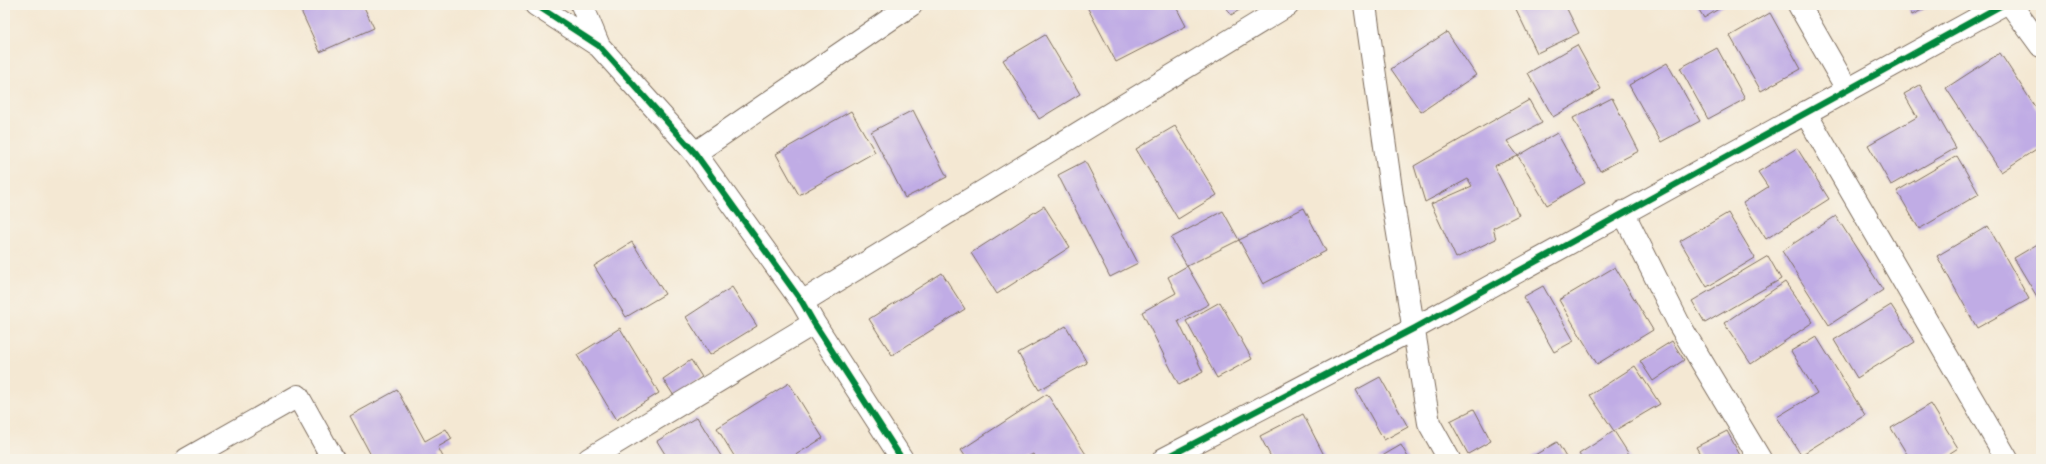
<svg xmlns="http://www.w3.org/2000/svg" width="2046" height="464" font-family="'Gentium Book Plus',serif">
<rect width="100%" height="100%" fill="#f7f3e8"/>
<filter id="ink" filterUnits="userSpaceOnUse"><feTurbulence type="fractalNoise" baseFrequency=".025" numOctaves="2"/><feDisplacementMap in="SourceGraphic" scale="8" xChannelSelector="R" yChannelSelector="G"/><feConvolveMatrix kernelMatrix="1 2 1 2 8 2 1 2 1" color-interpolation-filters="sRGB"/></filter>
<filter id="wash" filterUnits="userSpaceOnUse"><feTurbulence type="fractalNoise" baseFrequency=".012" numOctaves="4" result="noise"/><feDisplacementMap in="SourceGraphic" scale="16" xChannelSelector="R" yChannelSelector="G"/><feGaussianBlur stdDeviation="0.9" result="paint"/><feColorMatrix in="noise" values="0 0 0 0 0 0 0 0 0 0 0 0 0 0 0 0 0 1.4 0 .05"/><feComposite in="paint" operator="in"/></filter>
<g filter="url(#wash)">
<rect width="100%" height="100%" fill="#f4e8d3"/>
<g id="blocks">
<path fill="#c0ace5" d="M 315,5 L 363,5 L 374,28 L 320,52 L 301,11 Z
M 1086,5 L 1175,5 L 1186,26 L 1116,62 Z
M 1225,5 L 1248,5 L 1231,15 Z
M 1514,5 L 1565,5 L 1579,33 L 1537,53 Z
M 1696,5 L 1725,5 L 1704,18 Z
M 1907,5 L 1932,5 L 1912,15 Z
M 1770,13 L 1801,69 L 1761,91 L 1730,36 Z
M 1447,32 L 1476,75 L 1421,112 L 1391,69 Z
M 1045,35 L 1080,94 L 1039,119 L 1003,60 Z
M 1577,45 L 1601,89 L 1553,117 L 1528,73 Z
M 1717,48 L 1745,99 L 1708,119 L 1680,68 Z
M 2000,53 L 2041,116 L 2041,146 L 2001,172 L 1946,88 Z
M 1667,63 L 1700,121 L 1661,142 L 1629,85 Z
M 1920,85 L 1956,148 L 1891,185 L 1868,145 L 1917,117 L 1904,94 Z
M 1612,98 L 1639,151 L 1600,171 L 1573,118 Z
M 1529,100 L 1542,123 L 1507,141 L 1518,156 L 1494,166 L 1519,215 L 1493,228 L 1496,239 L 1456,258 L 1431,204 L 1472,186 L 1468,179 L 1425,202 L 1414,166 Z
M 913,110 L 947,177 L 905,198 L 871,132 Z
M 851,111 L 875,152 L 799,195 L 776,154 Z
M 1175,126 L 1217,195 L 1178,219 L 1136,149 Z
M 1557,133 L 1585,183 L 1547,205 L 1518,156 Z
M 1797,148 L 1829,199 L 1766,239 L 1743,203 L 1768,187 L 1758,172 Z
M 1957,156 L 1979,194 L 1919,229 L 1897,191 Z
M 1085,161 L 1138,263 L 1110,277 L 1058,175 Z
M 1044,206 L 1070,247 L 997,294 L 971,253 Z
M 1304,208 L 1326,251 L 1263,284 L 1239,240 Z
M 1223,211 L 1239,240 L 1187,266 L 1171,238 Z
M 1728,213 L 1755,258 L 1707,287 L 1680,241 Z
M 1836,216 L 1883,290 L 1829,325 L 1782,251 Z
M 1988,226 L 2029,299 L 1977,328 L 1937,256 Z
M 632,242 L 665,294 L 626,317 L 594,266 Z
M 2041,242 L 2041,298 L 2039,300 L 2014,258 Z
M 1768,256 L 1781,279 L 1705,323 L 1692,301 Z
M 1187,266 L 1209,304 L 1178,321 L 1203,372 L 1179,385 L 1142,312 L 1176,293 L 1168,277 Z
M 1615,267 L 1653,330 L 1597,364 L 1559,300 Z
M 942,273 L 965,309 L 892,355 L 869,319 Z
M 1785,282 L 1813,322 L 1751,364 L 1724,323 Z
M 1543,286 L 1574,341 L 1554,352 L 1523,297 Z
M 732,287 L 757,326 L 710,355 L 686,317 Z
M 1220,302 L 1252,359 L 1217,378 L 1186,321 Z
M 1891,305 L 1915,342 L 1857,378 L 1834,340 Z
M 1066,326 L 1087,363 L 1039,390 L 1018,353 Z
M 620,328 L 659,393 L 616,420 L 577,355 Z
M 1816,336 L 1865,415 L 1801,455 L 1777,417 L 1817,393 L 1791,351 Z
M 1672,341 L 1684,360 L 1653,381 L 1640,361 Z
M 691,360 L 702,377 L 674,396 L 663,379 Z
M 1635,366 L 1660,404 L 1614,431 L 1590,395 Z
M 1380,377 L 1408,427 L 1384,440 L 1356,390 Z
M 789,383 L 823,438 L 789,459 L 736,459 L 717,428 Z
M 397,390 L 425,441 L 446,429 L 452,439 L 438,447 L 444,459 L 373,459 L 350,416 Z
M 1047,394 L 1089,459 L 1036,459 L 1033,454 L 1024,459 L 967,459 L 961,450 Z
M 1931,404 L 1958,448 L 1941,459 L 1910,459 L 1891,428 Z
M 1474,409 L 1491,441 L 1468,454 L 1450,421 Z
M 1303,414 L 1326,459 L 1272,459 L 1260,436 Z
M 697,417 L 723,459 L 668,459 L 657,441 Z
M 1614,431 L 1632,459 L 1582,459 L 1579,454 Z
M 1727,431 L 1742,459 L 1703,459 L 1696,447 Z
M 1557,442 L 1567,459 L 1528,459 Z
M 1401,445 L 1409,459 L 1377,459 Z"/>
</g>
</g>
<g filter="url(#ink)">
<use href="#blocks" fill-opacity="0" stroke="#7c6c5d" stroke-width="1"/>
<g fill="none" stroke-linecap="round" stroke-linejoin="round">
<defs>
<path id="minor" d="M 536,5 L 599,46 L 695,153 L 802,302 L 814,323 L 902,459
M 582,5 L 599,46
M 1365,5 L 1393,203 L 1429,423 L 1449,459
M 1799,5 L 1847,89
M 2011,5 L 2041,46
M 1805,112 L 2007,459
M 695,153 L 911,5
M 1623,212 L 1679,324 L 1760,459
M 802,302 L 1288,5
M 187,459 L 298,396 L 333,459
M 589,459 L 814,323
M 1164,459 L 1415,328 L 2002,5"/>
</defs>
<use href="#minor" stroke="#7c6c5d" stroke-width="24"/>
<use href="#minor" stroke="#fff" stroke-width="22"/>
<defs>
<path id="cycleway" d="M 536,5 L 599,46 L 695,153 L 802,302 L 814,323 L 902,459
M 1164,459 L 1415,328 L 2002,5"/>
</defs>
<use href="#cycleway" stroke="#f7f3e8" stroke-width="8"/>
<use href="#cycleway" stroke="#00873e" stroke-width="6"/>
</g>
</g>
<rect width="2046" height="464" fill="none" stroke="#f7f3e8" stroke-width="20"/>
</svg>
